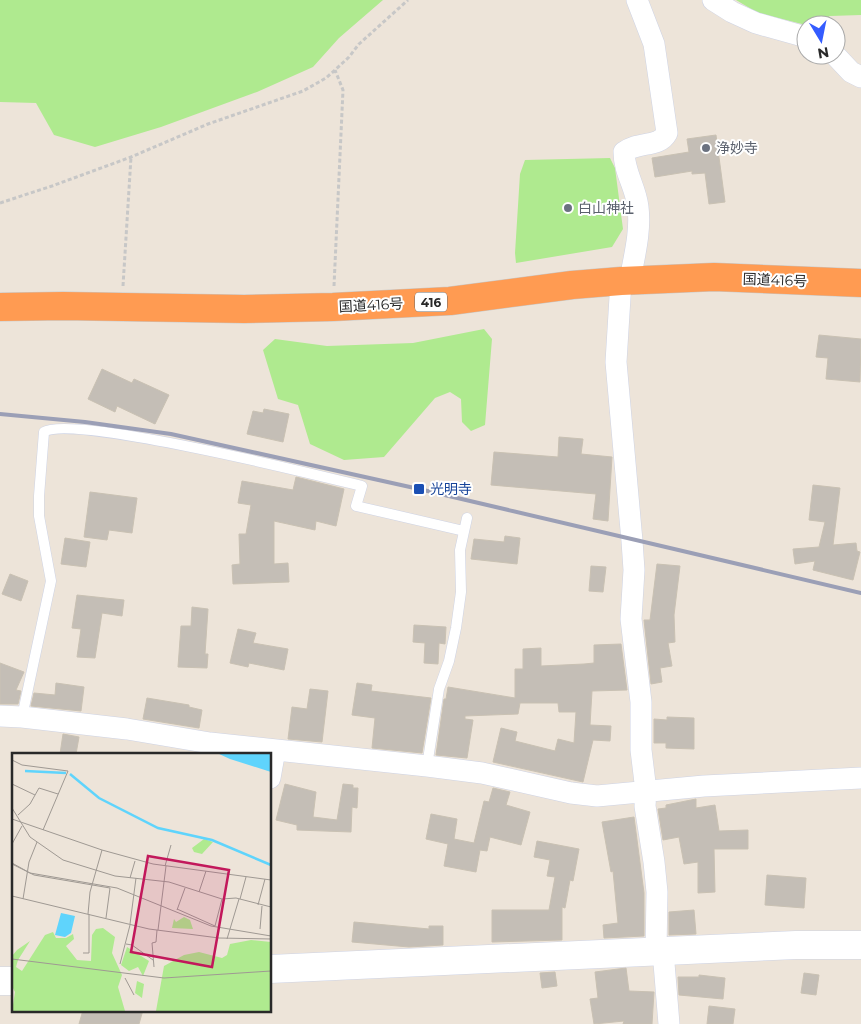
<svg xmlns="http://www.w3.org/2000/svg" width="861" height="1024" font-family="Montserrat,'Noto Sans JP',sans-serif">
<rect width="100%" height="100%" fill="#ede4d9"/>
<path fill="#afea8f" d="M 0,0 L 383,0 L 339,38 L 313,67 L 257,92 L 161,127 L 95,147 L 54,135 L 36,103 L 0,102 Z
M 736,0 L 861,0 L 861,15 L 830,16 L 813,25 L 806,25 L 758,13 Z
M 610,158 L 615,168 L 623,229 L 612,247 L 516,263 L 515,253 L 520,174 L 525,160 Z
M 484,329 L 492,339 L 485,425 L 471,431 L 462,422 L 461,399 L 450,392 L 435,398 L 384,457 L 344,460 L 310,444 L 298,405 L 278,399 L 263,350 L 275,339 L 327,346 L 413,343 Z"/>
<path fill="#c4beb6" stroke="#c9c1b3" d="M 716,135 L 725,202 L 709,204 L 705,173 L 692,174 L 692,171 L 655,177 L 652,158 L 689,152 L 687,139 Z
M 819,335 L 861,339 L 860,382 L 826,379 L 828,358 L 816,357 Z
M 102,369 L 132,383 L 134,379 L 169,395 L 155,424 L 117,406 L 115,412 L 88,399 Z
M 264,409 L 289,414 L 283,442 L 247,434 L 253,411 L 263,413 Z
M 559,437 L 583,439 L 581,454 L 612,457 L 608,521 L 593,519 L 596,494 L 491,485 L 494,452 L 558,457 Z
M 296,477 L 344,489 L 336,526 L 316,521 L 315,530 L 274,521 L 274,564 L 288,563 L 289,582 L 233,584 L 232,565 L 240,564 L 239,534 L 246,534 L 251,505 L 238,503 L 242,481 L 293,490 Z
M 813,485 L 840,488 L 833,545 L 856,543 L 857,551 L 860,552 L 853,580 L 813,570 L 815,561 L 795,564 L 793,549 L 819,547 L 825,522 L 809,520 Z
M 90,492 L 137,498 L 132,533 L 109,530 L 107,540 L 84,537 Z
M 505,536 L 520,538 L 517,564 L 471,559 L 474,539 L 504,542 Z
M 65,538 L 90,542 L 86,567 L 61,564 Z
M 657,564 L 680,566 L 674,615 L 675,642 L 668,643 L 672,666 L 660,668 L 662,682 L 651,684 L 644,620 L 650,620 Z
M 591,566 L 606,567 L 603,592 L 589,591 Z
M 10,574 L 28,581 L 21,601 L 2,594 Z
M 77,595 L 124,600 L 122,616 L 102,613 L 95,658 L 77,657 L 81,629 L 72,628 Z
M 192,607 L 208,609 L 205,654 L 208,654 L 207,668 L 178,667 L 181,626 L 191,626 Z
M 414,625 L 446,627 L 445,644 L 439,643 L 438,664 L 424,663 L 425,643 L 413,642 Z
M 238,629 L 256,633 L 253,643 L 288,649 L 284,670 L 249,663 L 248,667 L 230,663 Z
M 621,644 L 627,690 L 592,691 L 590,725 L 611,726 L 610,741 L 593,740 L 583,782 L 493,762 L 501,728 L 517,732 L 515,741 L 555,751 L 558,739 L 574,743 L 576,712 L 559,712 L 558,703 L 520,703 L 518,714 L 465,716 L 465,719 L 473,720 L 467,758 L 436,755 L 444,699 L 446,699 L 448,687 L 515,698 L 515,669 L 523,669 L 523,649 L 541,648 L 541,666 L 584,664 L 594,663 L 594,645 Z
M 0,663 L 24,672 L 16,690 L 21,691 L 18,704 L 0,704 Z
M 56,683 L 84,687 L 81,711 L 31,706 L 34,693 L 55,695 Z
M 357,683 L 372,685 L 371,691 L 431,698 L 422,753 L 372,748 L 375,718 L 352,715 Z
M 310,689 L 328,691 L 322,742 L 288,739 L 292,707 L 307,709 Z
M 147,698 L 189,705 L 189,707 L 202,710 L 199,728 L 143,719 Z
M 667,717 L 694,718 L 694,749 L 666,748 L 666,743 L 654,743 L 654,719 L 667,720 Z
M 63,734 L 79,737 L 76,754 L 60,754 Z
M 285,784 L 316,792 L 313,817 L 337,820 L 343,784 L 353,785 L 353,788 L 358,788 L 357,808 L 352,807 L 351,832 L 297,830 L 297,825 L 276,820 Z
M 493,788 L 510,792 L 506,805 L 530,812 L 521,845 L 490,837 L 487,851 L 480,850 L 476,872 L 444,866 L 448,844 L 426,839 L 431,814 L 457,819 L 454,839 L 474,843 L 484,801 L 489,802 Z
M 696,799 L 696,808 L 715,805 L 719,831 L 748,830 L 748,849 L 714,849 L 715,892 L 698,893 L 698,862 L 684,864 L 679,837 L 663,840 L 658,809 L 666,808 L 666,805 Z
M 634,817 L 644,893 L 644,936 L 604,938 L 603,925 L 618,923 L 613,871 L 611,872 L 602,822 Z
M 537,841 L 579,849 L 573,881 L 570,880 L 565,908 L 562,907 L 562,940 L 492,942 L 492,910 L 549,910 L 555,877 L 547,876 L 550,860 L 534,857 Z
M 767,875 L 806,878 L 804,908 L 765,905 Z
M 694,910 L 696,934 L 669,935 L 669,912 Z
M 354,922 L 429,929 L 429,926 L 443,926 L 443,945 L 409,947 L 352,942 Z
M 626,968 L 629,991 L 654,992 L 652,1024 L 623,1024 L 624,1021 L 594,1024 L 590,999 L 598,998 L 595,972 Z
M 555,972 L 557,986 L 542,988 L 540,973 Z
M 804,973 L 819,975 L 816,995 L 801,993 Z
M 699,975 L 725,978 L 723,999 L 679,995 L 678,977 L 699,977 Z
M 709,1006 L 735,1009 L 733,1024 L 707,1024 Z
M 83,1010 L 143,1010 L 139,1024 L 79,1024 Z"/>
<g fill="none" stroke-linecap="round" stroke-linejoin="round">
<defs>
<path id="lane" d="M 22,717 L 51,581 L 39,516 L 39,496 L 44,432 C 71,414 317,475 362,486 L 356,506 L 464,531
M 427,766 L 439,689 L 449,661 L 456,628 L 461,592 L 460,550 L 467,518"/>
<path id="street" d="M 713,0 L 732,12 L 756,23 L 806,37
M 835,55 L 851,72 L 861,77
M 630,280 C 634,257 641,232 638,207 C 636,188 624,172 624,152 C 638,141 659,148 667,133 L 654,44 L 637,0
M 621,281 L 616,362 L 632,541 L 634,570 L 631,619 L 641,702 L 641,750 L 646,791 L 645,806 L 654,862 L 657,892 L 656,951
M 0,716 L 22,717 L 127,729 L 210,743 L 427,766 L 482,773 L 571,793 L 597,796 L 704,786 L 861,778
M 270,778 L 275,750
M 663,951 L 669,1024"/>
<path id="secondary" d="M 270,969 L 796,945 L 861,945
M 0,981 L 14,981"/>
<path id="highway" d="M 0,307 L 63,306 L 244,309 L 333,307 L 450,301 L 572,285 L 621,281 L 714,277 L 861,283"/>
</defs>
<use href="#lane" stroke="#ced3e4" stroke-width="11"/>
<use href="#street" stroke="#ced3e4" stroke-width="22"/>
<use href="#secondary" stroke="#ced3e4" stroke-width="29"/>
<use href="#highway" stroke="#c7c7c7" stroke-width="29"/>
<path stroke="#c7c7c7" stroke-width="3" stroke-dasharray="4 2.5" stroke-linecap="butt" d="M 0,203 L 52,186 L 131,157 L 208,124 L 303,91 L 326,78 L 335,70 L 349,57 L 359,44 L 408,0
M 123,286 L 131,157
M 334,286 L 343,90 L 335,70"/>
<use href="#lane" stroke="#fff" stroke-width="10"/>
<use href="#street" stroke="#fff" stroke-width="21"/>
<use href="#secondary" stroke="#fff" stroke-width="28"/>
<use href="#highway" stroke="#ff9b52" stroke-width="28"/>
<path stroke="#9b9fb6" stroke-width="4" d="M 0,414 L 85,422 L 171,434 L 419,489 L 861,593"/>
</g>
<g fill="#6b7280" stroke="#fff" stroke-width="2">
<circle cx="706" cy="148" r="5"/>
<circle cx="568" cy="208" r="5"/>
</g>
<rect fill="#1a4fb4" stroke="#fff" stroke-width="2" x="413" y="483" width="12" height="12" rx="2.5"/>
<g text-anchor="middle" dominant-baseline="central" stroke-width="4" stroke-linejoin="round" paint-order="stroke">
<rect fill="#fff" stroke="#696969" stroke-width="1" x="415" y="292.5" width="32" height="19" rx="4"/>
<g font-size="12" font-weight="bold" fill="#292929">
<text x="431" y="302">416</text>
</g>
<g font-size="14" fill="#5b616d" stroke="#fff" text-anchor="start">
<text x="716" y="148">浄妙寺</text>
<text x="578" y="208">白山神社</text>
</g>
<g font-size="14" fill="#292929" stroke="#fff">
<text transform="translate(775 280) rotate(2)">国道416号</text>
<text transform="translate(371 305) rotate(-3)">国道416号</text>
</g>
<g font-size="14" fill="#164399" stroke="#fff" text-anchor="start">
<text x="430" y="489">光明寺</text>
</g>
</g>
<g transform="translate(12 753)">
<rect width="259" height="259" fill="#ede4d9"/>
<path d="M 192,86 L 201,89 L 190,101 L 182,99 L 180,95 ZM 172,164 L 178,167 L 181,176 L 160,175 L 162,166 L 164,169 ZM 91,175 L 103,184 L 100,200 L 110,222 L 106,234 L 113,258 L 0,258 L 3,239 L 0,233 L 0,203 L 5,197 L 18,188 L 6,207 L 4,214 L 10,218 L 33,182 L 41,179 L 44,185 L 54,185 L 61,181 L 62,186 L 54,193 L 65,207 L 79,208 L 80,182 L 84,176 ZM 239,187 L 259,189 L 259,258 L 144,258 L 152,213 L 172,202 L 187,199 L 210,205 L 215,202 L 218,191 ZM 115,194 L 137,208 L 131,223 L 126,214 L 117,218 L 109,212 ZM 125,228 L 132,231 L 130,245 L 123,240 Z" fill="#afea8f"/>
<path d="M 205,0 L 259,0 L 259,19 L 218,6 ZM 49,160 L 63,163 L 59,180 L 53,184 L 43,182 Z" fill="#5fd4fc"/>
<path fill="none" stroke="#5fd4fc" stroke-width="2.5" d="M 13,18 L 54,20M 58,21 L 87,45 L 146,75 L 200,87 L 259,112"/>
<path fill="none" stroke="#9f9993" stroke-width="1" d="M 0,7 L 10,12 L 56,18 L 31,77M 0,31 L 23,42M 0,55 L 18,84 L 51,107 L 103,123 L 157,129 L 210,146 L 224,145 L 259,154M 6,62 L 18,51 L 27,35 L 46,41M 0,66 L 90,97 L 78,139 L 76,161M 0,91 L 10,73M 90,97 L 141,111 L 259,127M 0,110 L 18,120 L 105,135 L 199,173 L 259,183M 0,111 L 22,122 L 98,135 L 94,165M 153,113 L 159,92M 118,125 L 123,108M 187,139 L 194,118M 0,143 L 137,176 L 207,185 L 259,186M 11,146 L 17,109 L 25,89M 228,146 L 234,124M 246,152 L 253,126M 165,156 L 203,173 L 210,146M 165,157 L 173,135M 118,171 L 124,125M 248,176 L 250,153M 146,177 L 154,113M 215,186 L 227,146M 114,191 L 120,192 L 141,207M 71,200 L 77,200 L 77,161M 0,206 L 152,225 L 259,218M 108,211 L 118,172M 142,214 L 140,190 L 144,189 L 145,177M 113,225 L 122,242"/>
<path fill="#c2185b" fill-opacity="0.15" stroke="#c2185b" stroke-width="2.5" d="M 136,103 L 217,117 L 200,214 L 119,199 Z"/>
<rect width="259" height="259" fill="none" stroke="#292929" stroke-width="2.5"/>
</g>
<g transform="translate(821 40) rotate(170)"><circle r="24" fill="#ffffff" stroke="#a9a9a9"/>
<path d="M0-4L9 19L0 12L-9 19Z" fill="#345cff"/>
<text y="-8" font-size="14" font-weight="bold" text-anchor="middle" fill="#292929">N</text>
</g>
</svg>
